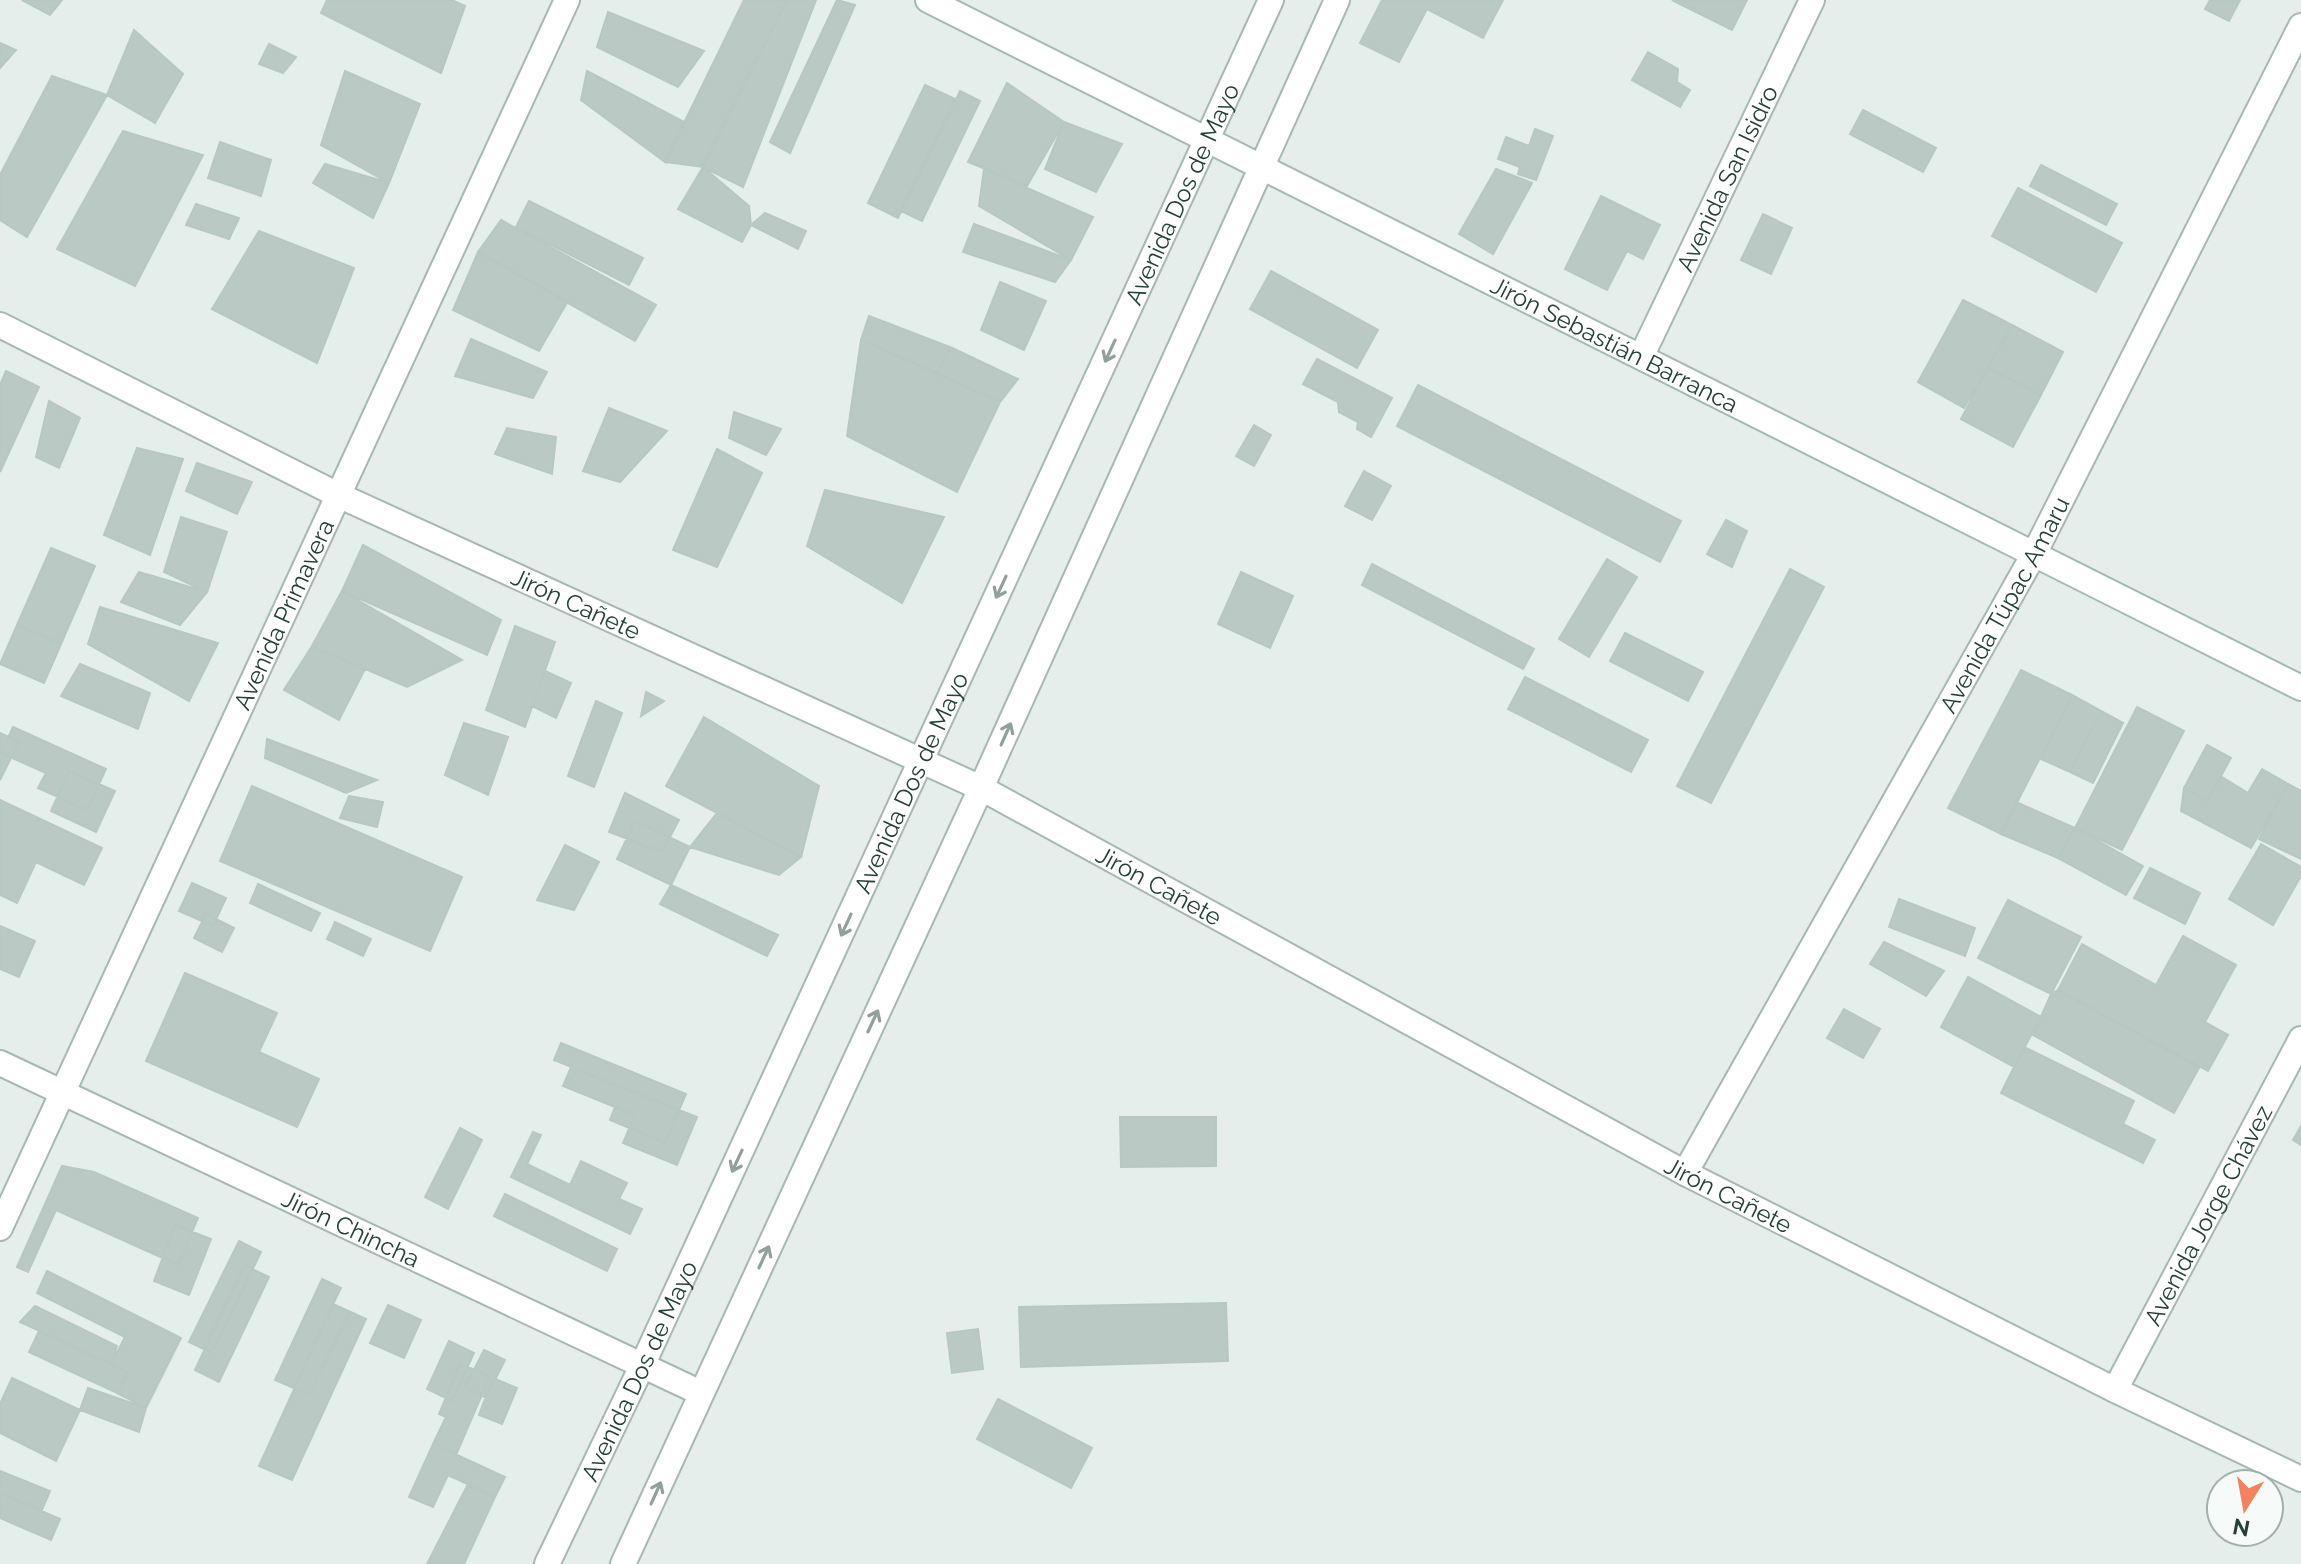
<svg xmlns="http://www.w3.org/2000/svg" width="2301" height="1564" font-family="Raleway,sans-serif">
<rect width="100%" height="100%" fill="#e5eeea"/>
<path fill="#bac9c3" stroke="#b7c8c1" stroke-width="2" d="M 22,0 L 62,0 L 50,15 Z
M 327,0 L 452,0 L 465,6 L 441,73 L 321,13 Z
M 744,0 L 787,0 L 703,167 L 665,162 Z
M 787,0 L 816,0 L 743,187 L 703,167 Z
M 837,0 L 855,5 L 790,153 L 770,142 Z
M 1382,0 L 1503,0 L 1483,38 L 1427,9 L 1399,62 L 1360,43 Z
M 1672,0 L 1747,0 L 1732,30 Z
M 2210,0 L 2240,0 L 2229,21 L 2205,9 Z
M 608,12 L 704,51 L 678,87 L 597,47 Z
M 134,30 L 183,74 L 155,123 L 107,95 Z
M 0,43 L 16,50 L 0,68 Z
M 269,44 L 296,57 L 283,73 L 259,64 Z
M 1648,52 L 1678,69 L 1677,82 L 1690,90 L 1680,107 L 1632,80 Z
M 345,71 L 420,104 L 389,183 L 321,145 Z
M 587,71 L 684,122 L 665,162 L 581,100 Z
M 52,76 L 107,95 L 27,237 L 0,220 L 0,175 Z
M 1007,83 L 1064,122 L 1027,186 L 968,162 Z
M 925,85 L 955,99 L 898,218 L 868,203 Z
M 960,91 L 980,101 L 922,221 L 901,211 Z
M 1863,110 L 1936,148 L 1923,172 L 1850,134 Z
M 1064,122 L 1122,144 L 1096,192 L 1045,169 Z
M 1535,129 L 1553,136 L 1536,180 L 1518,174 L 1520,167 L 1498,159 L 1506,137 L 1529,146 Z
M 123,131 L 203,155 L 135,286 L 57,249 Z
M 220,142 L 271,160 L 261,196 L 208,178 Z
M 325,164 L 389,183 L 373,218 L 313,183 Z
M 2041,165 L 2117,204 L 2106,225 L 2030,186 Z
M 703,167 L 749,206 L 751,225 L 742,242 L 678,209 Z
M 984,169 L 1093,217 L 1071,260 L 979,206 Z
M 1496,169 L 1532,183 L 1493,254 L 1459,234 Z
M 2018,188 L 2122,243 L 2096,292 L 1992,236 Z
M 1601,196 L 1660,225 L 1643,259 L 1627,251 L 1607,290 L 1565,269 Z
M 529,201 L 643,258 L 629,285 L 516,227 Z
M 196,204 L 239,218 L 229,239 L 186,225 Z
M 765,213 L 806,231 L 798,249 L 751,225 Z
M 1763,214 L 1792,228 L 1771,274 L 1741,260 Z
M 501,220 L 656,305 L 635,341 L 478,252 Z
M 974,224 L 1071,260 L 1055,282 L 963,252 Z
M 259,231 L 354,268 L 317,363 L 212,309 Z
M 478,252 L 568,301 L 539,351 L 453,310 Z
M 1271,271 L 1378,330 L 1357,368 L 1250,309 Z
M 1000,282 L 1046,301 L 1024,350 L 981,330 Z
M 1963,300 L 2012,325 L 1964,408 L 1918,382 Z
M 869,316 L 950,347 L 937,373 L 861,340 Z
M 2012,325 L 2063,352 L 2041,395 L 1988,368 Z
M 471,339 L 547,372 L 533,398 L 455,376 Z
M 861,340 L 1000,402 L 957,492 L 847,436 Z
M 950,347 L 1018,379 L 1000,402 L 937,373 Z
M 1317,359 L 1392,398 L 1371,437 L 1357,429 L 1358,422 L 1339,412 L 1338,402 L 1303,384 Z
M 1988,368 L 2041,395 L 2013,447 L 1961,419 Z
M 6,371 L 39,387 L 0,472 L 0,385 Z
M 1418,385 L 1681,521 L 1660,562 L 1397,426 Z
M 49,401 L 80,418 L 59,468 L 36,457 Z
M 609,408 L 667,431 L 620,482 L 583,471 Z
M 734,412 L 781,429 L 766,455 L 729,438 Z
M 1254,425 L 1271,435 L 1254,466 L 1236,456 Z
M 507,428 L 556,437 L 552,474 L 495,454 Z
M 137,448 L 183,459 L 150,555 L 104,535 Z
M 717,449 L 762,473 L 717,567 L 673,550 Z
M 197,463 L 252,482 L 237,514 L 186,491 Z
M 1364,471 L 1391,486 L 1372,520 L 1345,506 Z
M 825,490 L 944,517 L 902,603 L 807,546 Z
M 181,517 L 227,532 L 207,592 L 164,572 Z
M 1726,520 L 1747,531 L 1732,567 L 1707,554 Z
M 363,545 L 501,620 L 487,655 L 342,591 Z
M 51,548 L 95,566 L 61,644 L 17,625 Z
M 1607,559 L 1637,577 L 1589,657 L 1559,639 Z
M 1372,564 L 1534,649 L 1523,669 L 1362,585 Z
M 1790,569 L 1824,587 L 1711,803 L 1677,786 Z
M 139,572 L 207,592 L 180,625 L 121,602 Z
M 1241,572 L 1293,596 L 1270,648 L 1218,624 Z
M 342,591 L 462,660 L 407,687 L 312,646 Z
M 100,607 L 218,643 L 189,701 L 88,644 Z
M 17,625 L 61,644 L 44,683 L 0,664 Z
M 515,626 L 555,642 L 525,727 L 486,710 Z
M 1625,633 L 1703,672 L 1688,701 L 1610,661 Z
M 312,646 L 365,669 L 339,720 L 284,690 Z
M 80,664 L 150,693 L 138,729 L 61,696 Z
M 2021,670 L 2072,695 L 2001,834 L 1948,808 Z
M 545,671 L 571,683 L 556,718 L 532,706 Z
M 1525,677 L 1648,740 L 1631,772 L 1508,709 Z
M 646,692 L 664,701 L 641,716 Z
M 2072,695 L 2101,711 L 2070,772 L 2041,759 Z
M 596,701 L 622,713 L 594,787 L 568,776 Z
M 2137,707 L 2184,731 L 2122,850 L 2075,828 Z
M 2101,711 L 2123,723 L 2093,783 L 2070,772 Z
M 704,717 L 819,786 L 801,857 L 666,786 Z
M 464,723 L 508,737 L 488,795 L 445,775 Z
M 13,727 L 106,769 L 87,810 L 38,788 L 46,773 L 1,753 Z
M 0,733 L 19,742 L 0,780 Z
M 267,739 L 377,780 L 346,793 L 265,758 Z
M 2207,745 L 2231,758 L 2207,801 L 2184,788 Z
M 2262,769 L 2288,784 L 2251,848 L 2181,811 L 2184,788 L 2207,801 L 2222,777 L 2248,793 Z
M 69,771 L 115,791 L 96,832 L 51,811 Z
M 2288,784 L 2301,791 L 2301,859 L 2259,839 Z
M 252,786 L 462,877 L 430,951 L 220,861 Z
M 625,793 L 679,820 L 662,852 L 609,832 Z
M 349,796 L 383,802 L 377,827 L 340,818 Z
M 0,800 L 102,848 L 84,885 L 36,862 L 17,903 L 0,895 Z
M 2016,802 L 2075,828 L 2058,858 L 2001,834 Z
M 717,813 L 801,857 L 779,875 L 690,847 Z
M 635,821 L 690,847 L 671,885 L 617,859 Z
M 2075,828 L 2143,866 L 2126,895 L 2058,858 Z
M 2261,844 L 2301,867 L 2301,876 L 2273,925 L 2229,899 Z
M 565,845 L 599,862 L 574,910 L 537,900 Z
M 2150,868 L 2200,893 L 2185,924 L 2134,898 Z
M 192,883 L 226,898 L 213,926 L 179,911 Z
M 258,884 L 320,913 L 311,931 L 250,903 Z
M 671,885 L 778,935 L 767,956 L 660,904 Z
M 1899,899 L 1975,928 L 1965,956 L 1889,927 Z
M 2008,900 L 2081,937 L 2051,994 L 1978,958 Z
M 206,914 L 234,928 L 222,952 L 194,938 Z
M 335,922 L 371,939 L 363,956 L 327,939 Z
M 0,926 L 35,941 L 19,977 L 0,969 Z
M 2183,936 L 2236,965 L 2205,1022 L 2228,1035 L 2208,1071 L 2058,990 L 2082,944 L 2156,985 Z
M 1884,942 L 1944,971 L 1926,996 L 1870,964 Z
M 185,973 L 277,1013 L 259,1052 L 319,1079 L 297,1127 L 146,1061 Z
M 1968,977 L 2041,1017 L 2014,1067 L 1941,1027 Z
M 2058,990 L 2199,1068 L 2174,1113 L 2033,1035 L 2051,994 Z
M 1844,1009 L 1880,1029 L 1863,1058 L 1827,1038 Z
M 561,1043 L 686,1094 L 665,1143 L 610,1120 L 615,1107 L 563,1086 L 579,1070 L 554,1060 Z
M 2024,1047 L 2134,1101 L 2123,1124 L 2155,1140 L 2143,1163 L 2001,1093 Z
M 571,1067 L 697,1117 L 677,1165 L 623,1143 L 635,1115 L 563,1086 Z
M 1120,1117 L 1216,1117 L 1216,1166 L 1121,1167 Z
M 2301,1126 L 2301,1145 L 2293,1140 Z
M 460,1128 L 482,1140 L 448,1209 L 425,1197 Z
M 533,1132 L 541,1135 L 527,1164 L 570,1185 L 581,1161 L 627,1183 L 619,1199 L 642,1209 L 630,1234 L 511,1177 Z
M 62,1166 L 94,1172 L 198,1218 L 178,1265 L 56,1210 L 28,1272 L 17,1267 Z
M 505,1194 L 617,1249 L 607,1271 L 494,1216 Z
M 175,1225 L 211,1239 L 189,1295 L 154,1281 Z
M 239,1241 L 261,1252 L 212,1353 L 189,1342 Z
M 244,1265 L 269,1277 L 219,1382 L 195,1370 Z
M 47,1271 L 181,1338 L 146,1408 L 117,1393 L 128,1372 L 111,1364 L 125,1337 L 37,1293 Z
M 322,1279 L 341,1288 L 333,1304 L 349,1312 L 310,1395 L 275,1380 Z
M 1226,1303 L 1228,1361 L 1021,1367 L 1019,1307 Z
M 333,1304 L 366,1319 L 292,1480 L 259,1466 Z
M 388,1305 L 421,1320 L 404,1358 L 370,1343 Z
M 35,1306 L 117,1346 L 111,1364 L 20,1322 Z
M 978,1329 L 983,1369 L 952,1373 L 947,1333 Z
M 39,1331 L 128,1372 L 117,1393 L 29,1352 Z
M 449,1341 L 474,1353 L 452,1401 L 427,1389 Z
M 484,1350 L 505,1360 L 486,1398 L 465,1387 Z
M 460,1364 L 490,1376 L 456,1455 L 433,1444 L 446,1417 L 439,1414 Z
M 12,1378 L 80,1410 L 56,1461 L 0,1433 L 0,1404 Z
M 493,1378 L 517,1388 L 502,1424 L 479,1415 Z
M 88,1388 L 146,1408 L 139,1432 L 80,1410 Z
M 998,1399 L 1092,1448 L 1071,1488 L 977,1439 Z
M 433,1444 L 505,1477 L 495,1497 L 448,1475 L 433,1507 L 409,1497 Z
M 0,1471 L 50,1491 L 42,1510 L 0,1493 Z
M 467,1486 L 495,1497 L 464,1564 L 427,1564 Z
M 0,1493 L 60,1519 L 51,1540 L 0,1518 Z"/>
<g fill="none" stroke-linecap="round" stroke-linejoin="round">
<defs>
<g id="street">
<path id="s1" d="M 0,325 L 338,495 L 981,788 L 1685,1173 L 2115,1390 L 2301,1479"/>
<path id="s2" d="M 1642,355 L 1812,0"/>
<path id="s3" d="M 0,1063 L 701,1393"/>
<path id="s4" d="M 1685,1173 L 2034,554 L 2301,26"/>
<path id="s5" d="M 0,1228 L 567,0"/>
<path id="s6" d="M 2115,1390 L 2301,1039"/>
<path id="s7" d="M 547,1564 L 642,1366 L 1271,0"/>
<path d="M 623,1564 L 981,788 L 1337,0"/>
</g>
<g id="secondary">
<path id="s8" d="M 928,0 L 2301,688"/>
</g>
</defs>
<use href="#street" stroke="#a7b7b1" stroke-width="28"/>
<use href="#secondary" stroke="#a3bab2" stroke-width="28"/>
<use href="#street" stroke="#fff" stroke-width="24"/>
<use href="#secondary" stroke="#fff" stroke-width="24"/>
</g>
<defs><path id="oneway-shaft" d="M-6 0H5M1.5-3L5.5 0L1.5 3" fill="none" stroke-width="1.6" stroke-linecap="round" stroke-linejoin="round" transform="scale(2)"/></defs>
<g stroke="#91a09c">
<use href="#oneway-shaft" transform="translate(1110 351) rotate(115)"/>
<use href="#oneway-shaft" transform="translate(1001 587) rotate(115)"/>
<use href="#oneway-shaft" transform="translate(1006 734) rotate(-66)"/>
<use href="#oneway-shaft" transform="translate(846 925) rotate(115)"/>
<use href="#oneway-shaft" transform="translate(873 1021) rotate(-65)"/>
<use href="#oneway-shaft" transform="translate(737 1161) rotate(115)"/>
<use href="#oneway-shaft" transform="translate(764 1257) rotate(-65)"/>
<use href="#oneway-shaft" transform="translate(656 1493) rotate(-66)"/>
</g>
<g text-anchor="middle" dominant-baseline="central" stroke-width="6" stroke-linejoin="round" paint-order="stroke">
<g font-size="24" fill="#234139" stroke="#f6faf8">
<text stroke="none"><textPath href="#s2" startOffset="196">Avenida San Isidro</textPath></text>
<text stroke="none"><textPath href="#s7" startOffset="1510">Avenida Dos de Mayo</textPath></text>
<text stroke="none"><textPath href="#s8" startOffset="768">Jirón Sebastián Barranca</textPath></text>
<text stroke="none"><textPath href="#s1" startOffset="640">Jirón Cañete</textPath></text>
<text stroke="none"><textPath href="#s4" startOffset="652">Avenida Túpac Amaru</textPath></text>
<text stroke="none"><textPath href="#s5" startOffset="676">Avenida Primavera</textPath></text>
<text stroke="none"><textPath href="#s7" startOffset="862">Avenida Dos de Mayo</textPath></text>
<text stroke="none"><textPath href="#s1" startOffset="1288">Jirón Cañete</textPath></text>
<text stroke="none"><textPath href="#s1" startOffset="1936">Jirón Cañete</textPath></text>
<text stroke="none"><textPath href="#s6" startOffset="198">Avenida Jorge Chávez</textPath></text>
<text stroke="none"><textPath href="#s3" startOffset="388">Jirón Chincha</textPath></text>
<text stroke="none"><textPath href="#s7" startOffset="214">Avenida Dos de Mayo</textPath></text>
</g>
</g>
<g transform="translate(2245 1508) rotate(191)"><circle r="38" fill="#f6faf8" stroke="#a2b0ac" stroke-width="2"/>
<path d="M0-6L14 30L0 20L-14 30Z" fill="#f3825e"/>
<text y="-12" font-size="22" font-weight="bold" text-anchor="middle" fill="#234139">N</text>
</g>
</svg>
